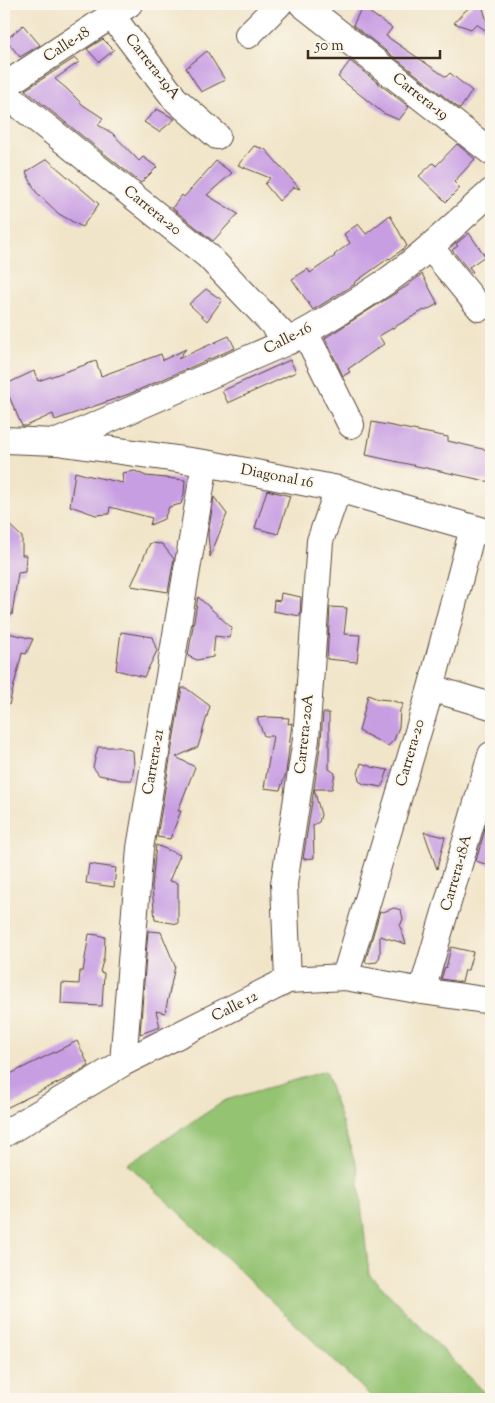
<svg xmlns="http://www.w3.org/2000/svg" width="495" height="1403" font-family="'Sorts Mill Goudy',serif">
<rect width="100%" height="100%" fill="#fbf7ec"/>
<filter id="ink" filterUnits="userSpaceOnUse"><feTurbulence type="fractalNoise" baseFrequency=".02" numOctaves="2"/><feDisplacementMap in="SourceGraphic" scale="10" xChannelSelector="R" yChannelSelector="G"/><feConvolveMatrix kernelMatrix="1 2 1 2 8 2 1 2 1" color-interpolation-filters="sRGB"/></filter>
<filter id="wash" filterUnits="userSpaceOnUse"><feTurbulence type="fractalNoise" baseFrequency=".0096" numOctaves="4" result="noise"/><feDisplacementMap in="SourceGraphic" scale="20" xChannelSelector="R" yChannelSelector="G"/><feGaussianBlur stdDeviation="1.12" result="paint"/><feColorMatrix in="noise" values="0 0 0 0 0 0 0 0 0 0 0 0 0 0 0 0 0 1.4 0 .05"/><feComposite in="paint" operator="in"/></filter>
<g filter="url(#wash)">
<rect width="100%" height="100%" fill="#f1e5c9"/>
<path fill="#94c372" stroke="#687648" d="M 325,1071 L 357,1168 L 369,1274 L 491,1399 L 374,1399 L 128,1164 L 226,1100 Z"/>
<g id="blocks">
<path fill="#c89ee3" d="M 474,4 L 482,4 L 490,33 L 476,24 L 471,29 L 454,23 L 465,11 Z
M 362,7 L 392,28 L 386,36 L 446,77 L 450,73 L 472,91 L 460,109 L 353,25 Z
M 23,25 L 40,45 L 20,57 L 6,40 Z
M 103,39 L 114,50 L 99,62 L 87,49 Z
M 207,51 L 225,80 L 201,92 L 186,68 Z
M 75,58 L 79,62 L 55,79 L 67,89 L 83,105 L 103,118 L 98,125 L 112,133 L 139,161 L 143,157 L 157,167 L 141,183 L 25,90 Z
M 350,61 L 409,107 L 399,120 L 383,113 L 338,77 Z
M 157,109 L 175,119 L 159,132 L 144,122 Z
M 457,144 L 475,159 L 454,182 L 460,188 L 446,202 L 419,176 L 433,163 L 436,166 Z
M 254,146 L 265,149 L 300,189 L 294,187 L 279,201 L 265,184 L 270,178 L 238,165 Z
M 47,159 L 99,204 L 82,227 L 59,214 L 36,192 L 26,172 Z
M 216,161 L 232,173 L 207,195 L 238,214 L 213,241 L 172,208 L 182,195 L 184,197 Z
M 390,215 L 407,246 L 390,259 L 389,258 L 354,283 L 355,284 L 313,310 L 292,279 L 308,269 L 310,273 L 335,256 L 334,255 L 350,243 L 344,234 L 358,224 L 366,234 Z
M 469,233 L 485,256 L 469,267 L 473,272 L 471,273 L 452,250 L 458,246 L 456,244 Z
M 422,274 L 438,304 L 425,311 L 424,310 L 379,336 L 384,344 L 348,369 L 350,372 L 343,376 L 325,338 L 410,284 L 410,283 Z
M 206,289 L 222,300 L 207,321 L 189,304 Z
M 229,336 L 235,348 L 129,394 L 55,420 L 53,414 L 26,426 L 22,426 L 4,385 L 34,371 L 38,381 L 96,361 L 101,376 L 161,354 L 163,360 L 186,349 L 178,359 Z
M 290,360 L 296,372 L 228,403 L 222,391 Z
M 372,422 L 448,437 L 448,441 L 491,451 L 491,482 L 366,455 Z
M 135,471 L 146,476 L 185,480 L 184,494 L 181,504 L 169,507 L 164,519 L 150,525 L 152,518 L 110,507 L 109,514 L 96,515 L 70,506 L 75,472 L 86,475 L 123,483 L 122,473 Z
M 267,490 L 290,496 L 278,534 L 255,528 Z
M 214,497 L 227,514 L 210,557 L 208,534 Z
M 4,520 L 22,537 L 22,555 L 26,555 L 25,572 L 18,573 L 12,615 L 4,614 Z
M 150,543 L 162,544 L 174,559 L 168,592 L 131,586 Z
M 281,593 L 301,597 L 300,616 L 273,611 L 274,600 L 280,601 Z
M 198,597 L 232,628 L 230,638 L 215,636 L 213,657 L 197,660 L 188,656 Z
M 330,607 L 347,608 L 344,634 L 360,635 L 357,662 L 327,659 Z
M 4,632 L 33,639 L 26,654 L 22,653 L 9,705 L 4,704 Z
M 121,632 L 152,637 L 157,651 L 144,677 L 116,670 Z
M 182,688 L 186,688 L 210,706 L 198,747 L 176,757 L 195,767 L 178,811 L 181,811 L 170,839 L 157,837 Z
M 368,695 L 378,699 L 390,700 L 403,704 L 400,710 L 399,727 L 394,740 L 388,746 L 359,731 Z
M 323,713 L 329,713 L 329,769 L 335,773 L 332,789 L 314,789 L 321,741 Z
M 268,717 L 289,718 L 288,724 L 292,723 L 286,773 L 280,790 L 264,788 L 273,736 L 264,736 L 257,718 Z
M 98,747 L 120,747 L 133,751 L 134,765 L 132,780 L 122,780 L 99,775 L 93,767 Z
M 361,763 L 372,767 L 388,770 L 382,787 L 364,784 L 359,781 L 358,774 Z
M 314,789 L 321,815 L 319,822 L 313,825 L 314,858 L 303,859 Z
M 491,808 L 491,866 L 476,861 Z
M 424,832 L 445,837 L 437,869 Z
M 156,845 L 180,855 L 169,881 L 178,883 L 178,924 L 155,920 L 152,887 Z
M 89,864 L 116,868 L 114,887 L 86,883 Z
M 394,908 L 401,910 L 403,919 L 400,926 L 406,944 L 380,936 L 380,956 L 377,962 L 368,963 L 365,962 L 380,911 L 383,912 Z
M 148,931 L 161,932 L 175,966 L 165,1013 L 156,1011 L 160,1027 L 140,1034 Z
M 89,934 L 98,935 L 105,937 L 104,957 L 100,972 L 104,973 L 102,1006 L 61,1004 L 62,983 L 79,984 L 80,971 L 83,971 Z
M 451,947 L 473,952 L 468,970 L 465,970 L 462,982 L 441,979 L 445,967 L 446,968 Z
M 77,1041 L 89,1066 L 74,1075 L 4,1109 L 4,1077 Z"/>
</g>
</g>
<g filter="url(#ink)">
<use href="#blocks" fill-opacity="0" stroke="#564638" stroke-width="1"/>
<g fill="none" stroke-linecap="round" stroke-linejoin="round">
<defs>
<path id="minor" d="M 302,4 L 491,152
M 112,16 L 175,99 L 217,136
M 248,35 L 279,4
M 4,86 L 129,4
M 4,93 L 208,256 L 289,341
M 430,247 L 480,308
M 305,332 L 351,425
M 4,440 L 57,442 L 205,463 L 338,489 L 491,533
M 57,442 L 289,341 C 322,323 356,302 387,281 C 424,255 457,222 491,192
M 431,688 L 491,706
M 345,977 L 431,688 L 473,528
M 288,980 L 284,884 L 306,739 L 320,541 L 338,489
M 422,991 L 491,755
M 123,1063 L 140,848 L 205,463
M 4,1134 L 123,1063 L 288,980 L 345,977 L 422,991 L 491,1001"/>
</defs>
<use href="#minor" stroke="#564638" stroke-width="28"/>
<use href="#minor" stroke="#fff" stroke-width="26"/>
</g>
</g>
<g text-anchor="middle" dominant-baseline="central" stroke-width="4" stroke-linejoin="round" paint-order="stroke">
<g font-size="15" fill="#3b2a1e" stroke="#fbf7ec">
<text transform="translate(67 45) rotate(-33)">Calle-18</text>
<text transform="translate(152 67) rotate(52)">Carrera-19A</text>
<text transform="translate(420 97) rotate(38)">Carrera-19</text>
<text transform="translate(152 211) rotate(39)">Carrera-20</text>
<text transform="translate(288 339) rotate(-27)">Calle-16</text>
<text transform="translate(277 477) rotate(11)">Diagonal 16</text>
<text transform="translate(305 734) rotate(-84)">Carrera-20A</text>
<text transform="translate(411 753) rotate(-74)">Carrera-20</text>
<text transform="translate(154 762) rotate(-80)">Carrera-21</text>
<text transform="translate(457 873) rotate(-74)">Carrera-18A</text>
<text transform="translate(235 1007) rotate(-27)">Calle 12</text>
</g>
</g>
<rect width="495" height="1403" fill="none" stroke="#fbf7ec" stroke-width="20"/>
<path d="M308 50v8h132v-8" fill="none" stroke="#3b2a1e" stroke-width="2.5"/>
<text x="315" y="50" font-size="15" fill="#3b2a1e" stroke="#fbf7ec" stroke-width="4" paint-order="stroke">50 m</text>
</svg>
